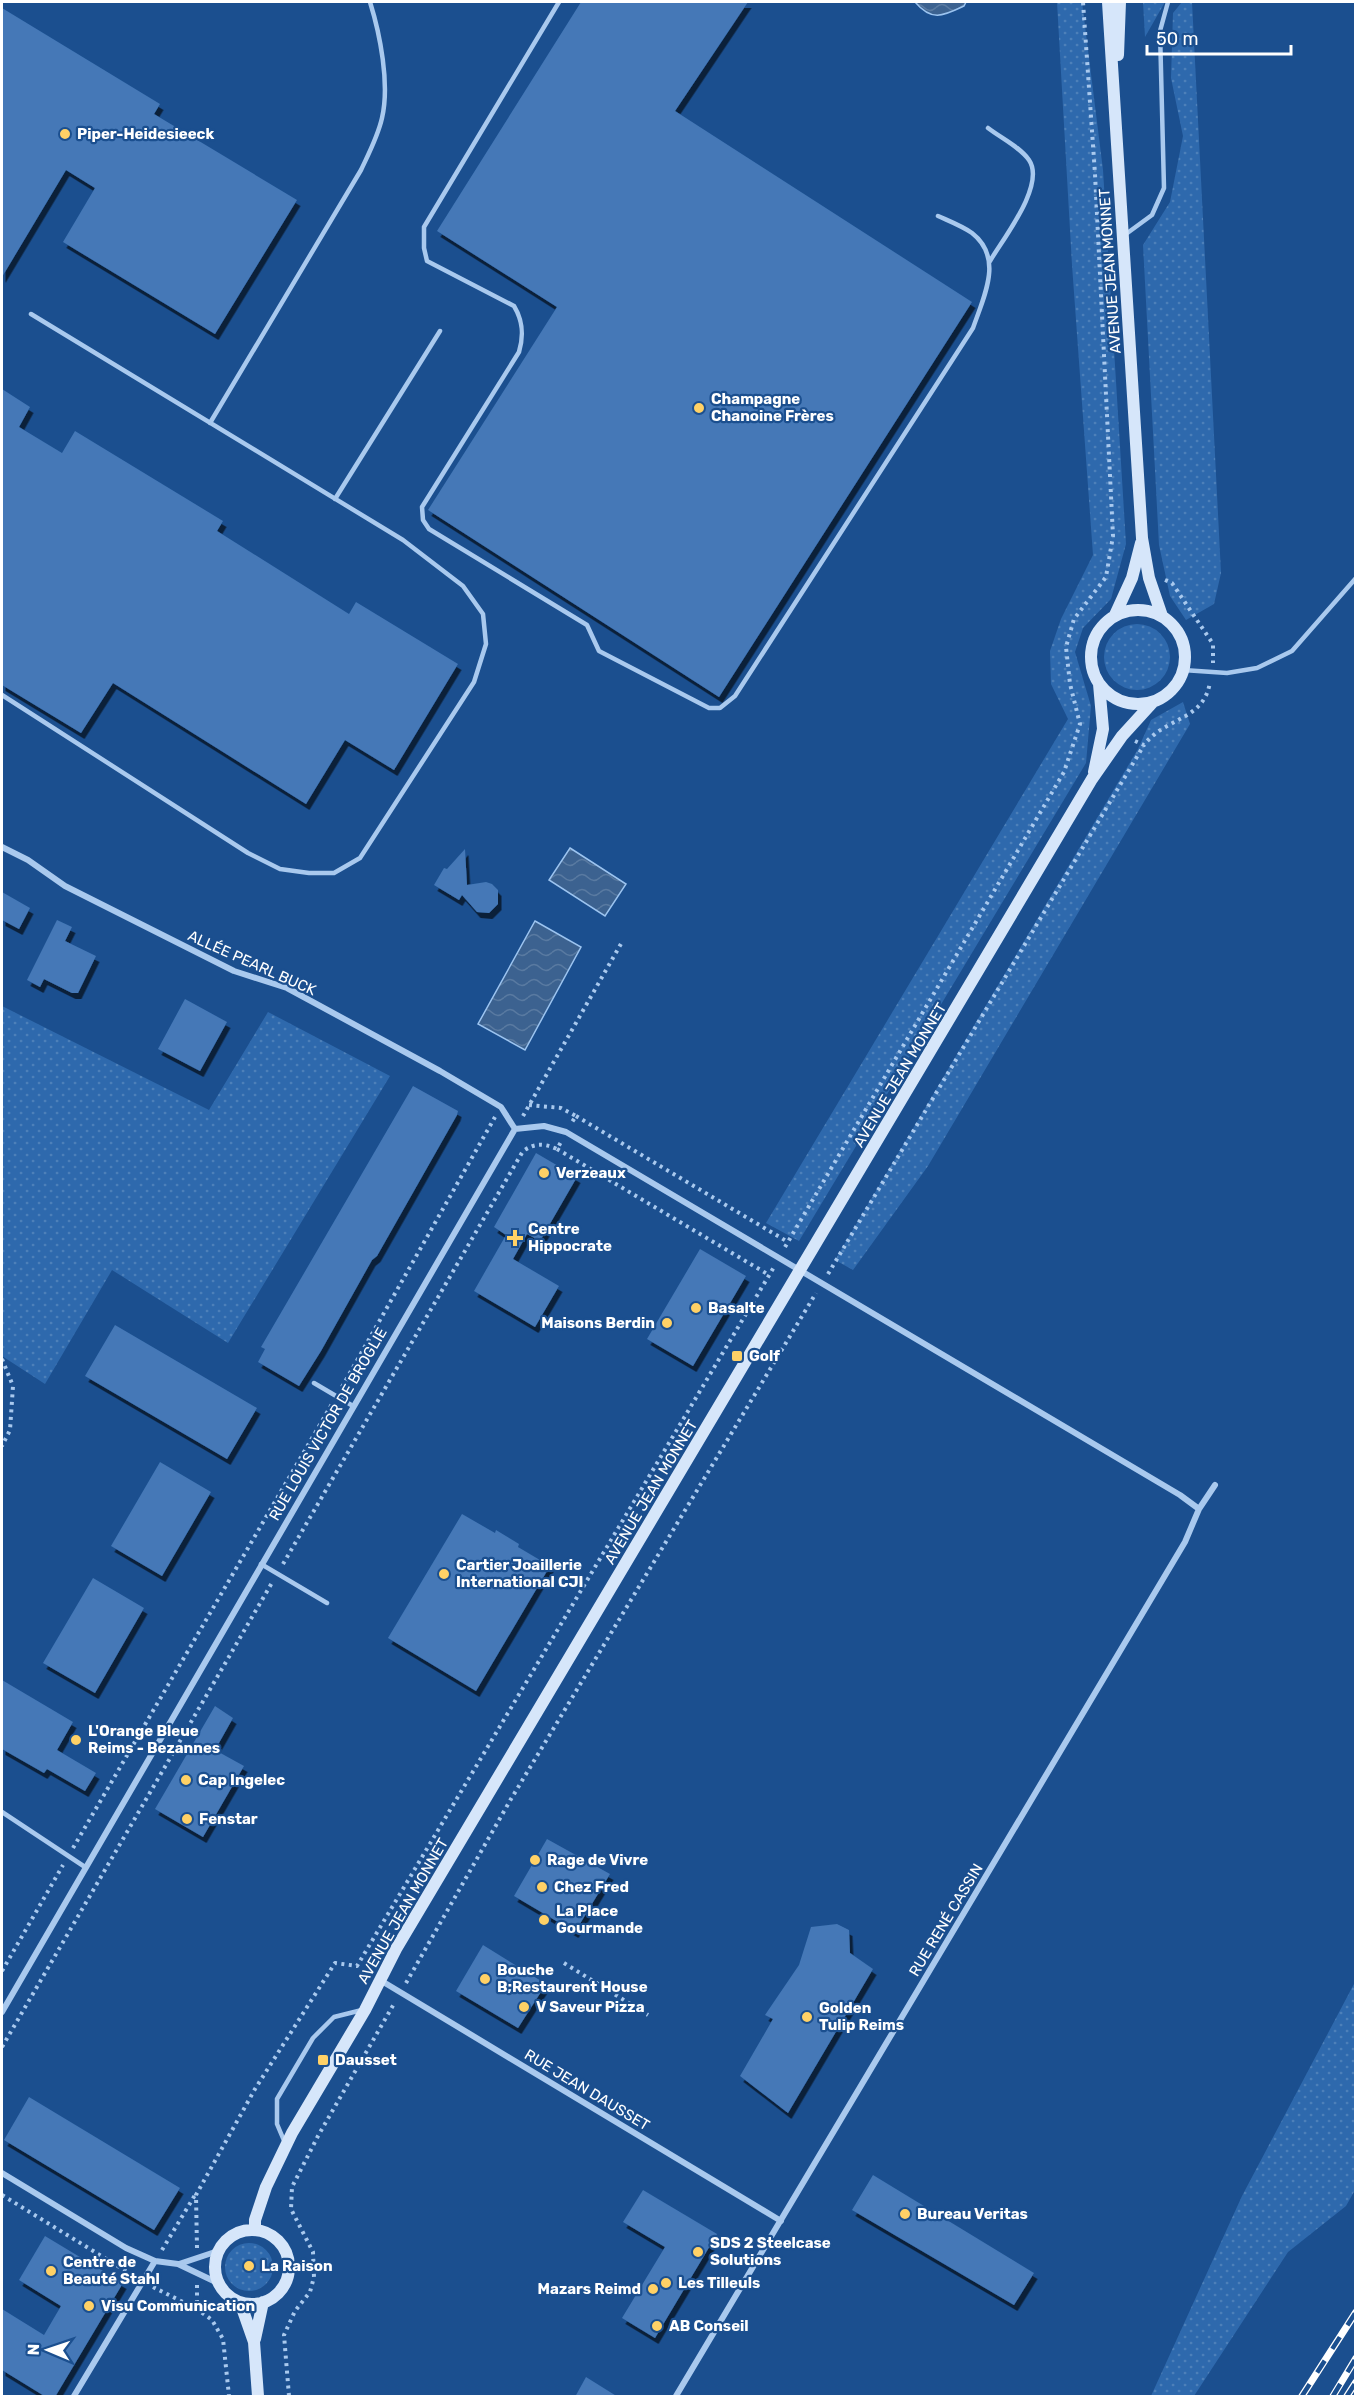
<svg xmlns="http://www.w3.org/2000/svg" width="1357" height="2398" font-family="Rubik,sans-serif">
<defs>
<pattern id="grass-dots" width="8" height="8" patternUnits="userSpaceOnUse" patternTransform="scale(1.5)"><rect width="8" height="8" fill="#2e69ad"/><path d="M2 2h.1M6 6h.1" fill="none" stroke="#4d80b9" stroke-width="1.8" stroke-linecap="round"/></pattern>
<pattern id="water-waves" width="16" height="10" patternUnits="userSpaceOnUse" patternTransform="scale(1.5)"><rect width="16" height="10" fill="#3c6290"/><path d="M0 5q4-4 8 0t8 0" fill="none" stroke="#597aa1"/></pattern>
<filter id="shadow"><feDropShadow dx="3.5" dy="6" stdDeviation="0" flood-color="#0009"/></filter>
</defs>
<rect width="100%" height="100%" fill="#1b4f8f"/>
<path fill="url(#grass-dots)" d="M 1057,2 L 1082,2 L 1103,170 L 1126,544 L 1111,599 L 1083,628 L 1075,652 L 1091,706 L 1086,763 L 799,1241 L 766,1223 L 1068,719 L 1051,684 L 1050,651 L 1061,619 L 1093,555 L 1072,265 Z
M 1143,2 L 1165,2 L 1145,37 Z
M 1182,2 L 1192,2 L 1221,573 L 1214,604 L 1186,620 L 1170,596 L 1159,545 L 1143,245 L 1170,202 L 1183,136 L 1171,78 L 1173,13 Z
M1104 657a33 33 0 1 1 66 0a33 33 0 1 1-66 0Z
M 1183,702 L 1190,724 L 928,1166 L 853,1270 L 835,1260 L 1138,749 L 1151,720 Z
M 2,1006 L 209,1110 L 268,1012 L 390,1076 L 228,1343 L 112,1270 L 45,1384 L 2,1356 Z
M 1355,1982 L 1355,2190 L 1346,2206 L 1288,2252 L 1194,2396 L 1151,2396 L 1242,2196 Z
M225 2267a24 24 0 1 1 48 0a24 24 0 1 1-48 0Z"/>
<path fill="url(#water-waves)" stroke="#9cc4f0" stroke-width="1.5" d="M 915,2 L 966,2 L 964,6 C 943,16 932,22 915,2 Z
M 570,848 L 626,884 L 605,916 L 549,880 Z
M 535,921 L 581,947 L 525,1050 L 478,1024 Z"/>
<path fill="#4478b7" filter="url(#shadow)" d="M 581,2 L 748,2 L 675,111 L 972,302 L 719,697 L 428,510 L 557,307 L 437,231 Z
M 2,8 L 160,104 L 154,114 L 297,200 L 215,334 L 63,242 L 95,188 L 66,170 L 2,277 Z
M 2,389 L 30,407 L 19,427 L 62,453 L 75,431 L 223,521 L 217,531 L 349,614 L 356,602 L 458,664 L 394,770 L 345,740 L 306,804 L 113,683 L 81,733 L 2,685 Z
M 465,849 L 467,885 L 486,882 L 492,884 L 498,890 L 498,904 L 489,913 L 477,912 L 462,895 L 459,900 L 434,885 L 444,868 L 447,869 Z
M 2,892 L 30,908 L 19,929 L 2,920 Z
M 57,920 L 72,927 L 65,941 L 96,956 L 78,993 L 72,993 L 44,979 L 40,987 L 27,980 Z
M 185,999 L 227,1022 L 200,1071 L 158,1049 Z
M 413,1086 L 458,1111 L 457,1115 L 377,1256 L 372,1260 L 321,1351 L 299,1386 L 258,1362 L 265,1349 L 261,1347 Z
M 536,1153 L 577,1177 L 540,1241 L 527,1234 L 513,1259 L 559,1286 L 535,1327 L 474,1291 L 506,1235 L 494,1227 Z
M 700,1249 L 746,1276 L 693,1366 L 647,1339 Z
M 115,1325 L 257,1408 L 227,1459 L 85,1376 Z
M 160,1462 L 211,1492 L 162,1576 L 111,1546 Z
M 462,1514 L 495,1533 L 496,1530 L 519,1544 L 518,1547 L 550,1566 L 476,1691 L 388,1638 Z
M 93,1578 L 144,1608 L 95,1693 L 43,1663 Z
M 2,1680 L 73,1722 L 57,1750 L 96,1773 L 85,1791 L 47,1769 L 44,1773 L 2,1749 Z
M 215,1706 L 233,1718 L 215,1750 L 244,1766 L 203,1837 L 155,1809 Z
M 547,1839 L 610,1874 L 575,1932 L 514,1896 Z
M 837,1924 L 849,1930 L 850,1953 L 873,1969 L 788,2113 L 740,2076 L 773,2019 L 765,2015 L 799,1965 L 811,1927 Z
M 483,1945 L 546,1984 L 518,2028 L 456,1991 Z
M 29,2097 L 180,2188 L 154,2230 L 4,2140 Z
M 873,2175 L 1034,2273 L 1014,2305 L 852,2210 Z
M 643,2190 L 717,2234 L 655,2338 L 622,2318 L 665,2247 L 623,2222 Z
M 45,2236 L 123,2283 L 55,2397 L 46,2397 L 2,2370 L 2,2309 L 44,2335 L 61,2306 L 19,2280 Z
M 586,2377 L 618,2397 L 575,2397 Z"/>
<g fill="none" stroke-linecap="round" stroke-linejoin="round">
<path stroke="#a9c9ee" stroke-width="4" stroke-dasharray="3 4.5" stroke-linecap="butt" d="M 1165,580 L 1172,583 L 1213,644 L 1213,663
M 1135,741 L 1144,745 C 1165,717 1204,721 1210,682
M 529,1105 L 561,1108 L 576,1116 L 572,1122
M 523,1116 L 622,942
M 576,1116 L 788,1242
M 557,1149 L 769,1275
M 785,1247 L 1064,772 L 1080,724 L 1070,684 L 1066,647 L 1074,619 L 1106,577 L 1113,536 L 1095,174 L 1083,2
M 828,1274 L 1144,745
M 2,1359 L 13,1386 L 10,1430 L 2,1446
M 342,1387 L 495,1117
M 283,1564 L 523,1151 C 535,1143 543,1143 557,1149 L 561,1142
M 73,1848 L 332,1404
M 564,1963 L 648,2015
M 2,1971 L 63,1865
M 406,1983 L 511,1799 L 816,1293
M 2,2047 L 273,1581
M 2,2195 L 134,2276
M 197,2248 L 196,2195 L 255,2089 L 335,1963 L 357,1966 L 774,1267
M 162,2250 L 195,2195
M 197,2285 L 197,2309 L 212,2320 L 223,2339 L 229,2396
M 153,2287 L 197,2309
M 289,2396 L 284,2335 L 295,2311 L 310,2292 L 314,2277 L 313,2252 L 291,2209 L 292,2187 L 318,2136 L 395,2002"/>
<path stroke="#a9c9ee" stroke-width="4.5" d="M 559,2 L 424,227 L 424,248 L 427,261 L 514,306 C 523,321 524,335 519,352 L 422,507 L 423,520 L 429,529 L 587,625 L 599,651 L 709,708 L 720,708 L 735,696 L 973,328 C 984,296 1004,258 972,233 C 962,226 949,221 938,216
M 988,128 C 1001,138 1020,147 1029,160 C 1046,185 1003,239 990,261
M 1126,234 L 1152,215 L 1164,188 L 1160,31 L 1168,2
M 210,423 L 361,170 C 369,153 378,136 382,118 C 390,84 380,34 370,2
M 335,499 L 440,331
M 1183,670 L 1227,673 L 1257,668 L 1292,651 L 1356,578
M 2,695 L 248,853 L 280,869 L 309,873 L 334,873 L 360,858 L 474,682 L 486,644 L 483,614 L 463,586 L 403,540 L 31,314
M 314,1383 L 353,1406
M 261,1564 L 327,1603
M 2,1812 L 85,1867
M 285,2143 L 277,2124 L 277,2099 L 313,2038 L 334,2017 L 362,2010"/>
<path stroke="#a9c9ee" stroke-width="6" d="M 2,847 L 28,860 L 65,886 L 234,971 L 287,988 L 440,1071 L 501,1107 L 515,1129
M 380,1980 L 781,2221
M 2,2012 L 515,1129 L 544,1126 L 566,1132 L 1180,1495 L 1199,1509
M 2,2173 L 126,2248 L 155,2261 L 178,2264 L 220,2284
M 179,2264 L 218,2251
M 74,2396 L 155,2261
M 676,2396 L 1185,1542 L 1199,1509 L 1215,1485"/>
<path stroke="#d6e6fa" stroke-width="12" d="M 1108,2 L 1142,538 L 1149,578 L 1162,616
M 1118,55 L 1120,2
M1091 657a47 47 0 1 1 94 0a47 47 0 1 1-94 0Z
M 1115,615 L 1132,578 L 1141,543
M 1094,772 L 1103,729 L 1099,684
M 255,2230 L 255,2220 L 266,2187 L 292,2133 L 365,2010 L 396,1949 L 1092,779 L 1122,736 L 1153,702
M215 2267a37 37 0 1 1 74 0a37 37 0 1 1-74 0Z
M 240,2302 L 254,2342 L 258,2396
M 255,2339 L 263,2302"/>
<defs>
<path id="rail" d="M 1302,2396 L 1356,2312
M 1333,2396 L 1356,2358
M 1347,2396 L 1356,2382"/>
</defs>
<use href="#rail" stroke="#fff" stroke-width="7"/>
<use href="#rail" stroke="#1b4f8f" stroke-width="4.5" stroke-dasharray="14" stroke-linecap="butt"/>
</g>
<g fill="#ffd166" stroke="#1b4f8f" stroke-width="2">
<circle cx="65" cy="134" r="6"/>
<circle cx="699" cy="408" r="6"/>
<circle cx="544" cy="1173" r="6"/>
<path d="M512 1229h6v6h6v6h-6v6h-6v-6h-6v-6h6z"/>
<circle cx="696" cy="1308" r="6"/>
<circle cx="667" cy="1323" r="6"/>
<rect x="731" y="1350" width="12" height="12" rx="3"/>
<circle cx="444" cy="1574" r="6"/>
<circle cx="76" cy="1740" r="6"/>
<circle cx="186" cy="1780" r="6"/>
<circle cx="187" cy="1819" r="6"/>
<circle cx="535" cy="1860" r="6"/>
<circle cx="542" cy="1887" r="6"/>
<circle cx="544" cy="1920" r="6"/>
<circle cx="485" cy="1979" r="6"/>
<circle cx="524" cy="2007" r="6"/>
<circle cx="807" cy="2017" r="6"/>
<rect x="317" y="2054" width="12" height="12" rx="3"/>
<circle cx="905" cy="2214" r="6"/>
<circle cx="698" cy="2252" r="6"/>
<circle cx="249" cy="2266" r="6"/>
<circle cx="51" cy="2271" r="6"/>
<circle cx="666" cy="2283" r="6"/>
<circle cx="653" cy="2289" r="6"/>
<circle cx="89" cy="2306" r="6"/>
<circle cx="657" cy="2326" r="6"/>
</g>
<g text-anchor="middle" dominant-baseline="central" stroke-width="4.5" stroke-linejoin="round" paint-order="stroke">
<g font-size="15" font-weight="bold" fill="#fff" stroke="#1b4f8f" text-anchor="start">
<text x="77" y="134">Piper-Heidesieeck</text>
<text x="711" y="399">Champagne<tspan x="711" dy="17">Chanoine Frères</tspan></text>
<text x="556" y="1173">Verzeaux</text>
<text x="528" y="1229">Centre<tspan x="528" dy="17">Hippocrate</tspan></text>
<text x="708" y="1308">Basalte</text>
<text x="655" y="1323" text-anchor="end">Maisons Berdin</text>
<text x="749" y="1356">Golf</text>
<text x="456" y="1565">Cartier Joaillerie<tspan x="456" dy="17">International CJI</tspan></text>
<text x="88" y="1731">L'Orange Bleue<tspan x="88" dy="17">Reims - Bezannes</tspan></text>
<text x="198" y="1780">Cap Ingelec</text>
<text x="199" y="1819">Fenstar</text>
<text x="547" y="1860">Rage de Vivre</text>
<text x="554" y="1887">Chez Fred</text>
<text x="556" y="1911">La Place<tspan x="556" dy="17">Gourmande</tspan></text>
<text x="497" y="1970">Bouche<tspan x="497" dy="17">B;Restaurent House</tspan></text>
<text x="536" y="2007">V Saveur Pizza</text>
<text x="819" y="2008">Golden<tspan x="819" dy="17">Tulip Reims</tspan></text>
<text x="335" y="2060">Dausset</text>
<text x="917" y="2214">Bureau Veritas</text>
<text x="710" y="2243">SDS 2 Steelcase<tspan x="710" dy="17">Solutions</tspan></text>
<text x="63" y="2262">Centre de<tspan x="63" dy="17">Beauté Stahl</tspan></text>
<text x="261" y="2266">La Raison</text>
<text x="678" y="2283">Les Tilleuls</text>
<text x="641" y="2289" text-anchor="end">Mazars Reimd</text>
<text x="101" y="2306">Visu Communication</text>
<text x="669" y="2326">AB Conseil</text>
</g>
<g font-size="15" fill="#fff" stroke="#1b4f8f">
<text transform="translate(1110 271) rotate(-94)">AVENUE JEAN MONNET</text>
<text transform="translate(252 963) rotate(24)">ALLÉE PEARL BUCK</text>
<text transform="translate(900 1075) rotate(-59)">AVENUE JEAN MONNET</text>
<text transform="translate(328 1424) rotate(-60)">RUE LOUIS VICTOR DE BROGLIE</text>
<text transform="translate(651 1492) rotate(-59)">AVENUE JEAN MONNET</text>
<text transform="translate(403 1911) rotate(-60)">AVENUE JEAN MONNET</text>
<text transform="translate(946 1920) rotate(-59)">RUE RENÉ CASSIN</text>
<text transform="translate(587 2090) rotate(31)">RUE JEAN DAUSSET</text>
</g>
</g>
<rect width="1357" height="2398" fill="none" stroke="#ffffff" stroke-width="6"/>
<g transform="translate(48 2350) rotate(272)" stroke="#1b4f8f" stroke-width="4.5" paint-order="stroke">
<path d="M0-4.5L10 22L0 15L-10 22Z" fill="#ffffff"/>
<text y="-9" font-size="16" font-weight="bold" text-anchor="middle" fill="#ffffff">N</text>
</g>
<path d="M1147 45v9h144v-9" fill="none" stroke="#ffffff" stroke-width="3"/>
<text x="1156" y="45" font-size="18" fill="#ffffff" stroke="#1b4f8f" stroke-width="4.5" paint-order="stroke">50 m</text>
</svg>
